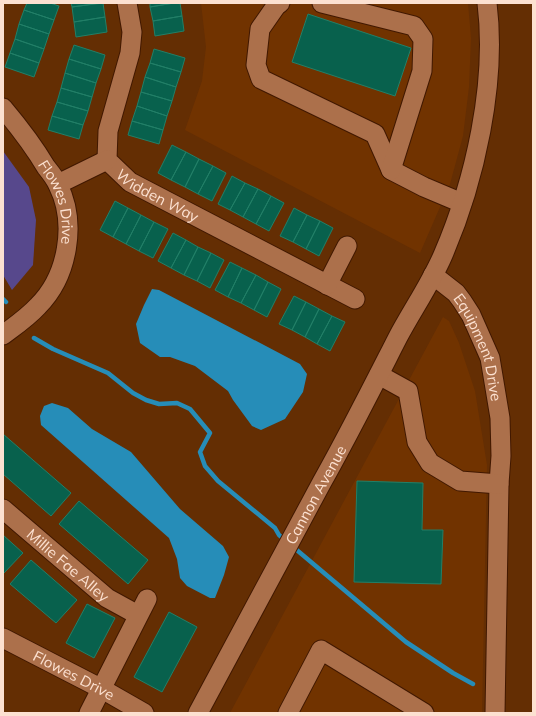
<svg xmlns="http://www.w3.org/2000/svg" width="536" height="716" font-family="Mulish,sans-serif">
<rect width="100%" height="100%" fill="#642e03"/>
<path fill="#713300" d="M 201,3 L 468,3 L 471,38 L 469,87 L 463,136 L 450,184 L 420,253 L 185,130 L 202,81 L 206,47 Z
M 443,317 L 449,321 L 459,343 L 475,391 L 487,465 L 482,713 L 230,713 Z"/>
<path fill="#57488c" d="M 3,151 L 29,187 L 36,220 L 33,265 L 12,290 L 3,275 Z"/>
<path fill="#268db8" d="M 152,289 L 159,290 L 300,364 L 307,374 L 303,392 L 285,419 L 261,430 L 252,426 L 233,400 L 228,391 L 195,366 L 170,357 L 160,357 L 140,343 L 136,324 L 144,305 Z
M 52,403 L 68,408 L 92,429 L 131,452 L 180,509 L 223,546 L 229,557 L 224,575 L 215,598 L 210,598 L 187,586 L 180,578 L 177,559 L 169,538 L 41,425 L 40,416 L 44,406 Z"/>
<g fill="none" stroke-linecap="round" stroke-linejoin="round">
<path stroke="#268db8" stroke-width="4.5" d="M 3,299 L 6,302
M 34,338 L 53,349 L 108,373 L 133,393 L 146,400 L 159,404 L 177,403 L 190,409 L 210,433 L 200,452 L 205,466 L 218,481 L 275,528 L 279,535 L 285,540
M 292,546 L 406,642 L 453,673 L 473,684"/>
</g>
<path fill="#08614d" stroke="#227f67" d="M 27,3 L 50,3 L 59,6 L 54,20 L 24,10 Z
M 71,3 L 100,3 L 72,7 Z
M 103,3 L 105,17 L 74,22 L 72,7 Z
M 150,3 L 174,3 L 150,7 Z
M 174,3 L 180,3 L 182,16 L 153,21 L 150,7 Z
M 24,10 L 54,20 L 49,34 L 19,24 Z
M 308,14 L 411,48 L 395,96 L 292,62 Z
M 182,16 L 184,31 L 155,36 L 153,21 Z
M 105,17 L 107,32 L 76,37 L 74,22 Z
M 19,24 L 49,34 L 44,49 L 15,39 Z
M 15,39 L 44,49 L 39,63 L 10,53 Z
M 74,45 L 105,55 L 101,69 L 69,59 Z
M 154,49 L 185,58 L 181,72 L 150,63 Z
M 10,53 L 39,63 L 34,77 L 5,67 Z
M 69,59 L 101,69 L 96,83 L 65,73 Z
M 150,63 L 181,72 L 176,87 L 145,77 Z
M 65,73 L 96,83 L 92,97 L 61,88 Z
M 145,77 L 176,87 L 172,101 L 141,92 Z
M 61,88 L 92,97 L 88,111 L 57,102 Z
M 141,92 L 172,101 L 167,116 L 137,106 Z
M 57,102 L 88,111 L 83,125 L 52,116 Z
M 137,106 L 167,116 L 163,130 L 132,121 Z
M 52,116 L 83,125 L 79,139 L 48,130 Z
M 132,121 L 163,130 L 159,144 L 128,135 Z
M 172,145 L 186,152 L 171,180 L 158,173 Z
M 186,152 L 199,159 L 185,187 L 171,180 Z
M 199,159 L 213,166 L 198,194 L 185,187 Z
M 213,166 L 226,173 L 212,201 L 198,194 Z
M 232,176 L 245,183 L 230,210 L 218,204 Z
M 245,183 L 258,189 L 243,217 L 230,210 Z
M 258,189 L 271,196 L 256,224 L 243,217 Z
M 271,196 L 284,203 L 269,231 L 256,224 Z
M 115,201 L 128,208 L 113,237 L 100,230 Z
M 128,208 L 141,215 L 126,244 L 113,237 Z
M 294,208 L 307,215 L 293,242 L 280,236 Z
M 141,215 L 154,222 L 139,251 L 126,244 Z
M 307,215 L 320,221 L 306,249 L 293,242 Z
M 320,221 L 333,228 L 319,256 L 306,249 Z
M 154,222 L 168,229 L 153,258 L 139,251 Z
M 173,233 L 186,240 L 171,268 L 158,261 Z
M 186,240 L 198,247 L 184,275 L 171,268 Z
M 198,247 L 211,253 L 197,281 L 184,275 Z
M 211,253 L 224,260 L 210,288 L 197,281 Z
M 230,262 L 242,268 L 228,297 L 215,290 Z
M 242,268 L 256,275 L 241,303 L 228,297 Z
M 256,275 L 268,282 L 254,310 L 241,303 Z
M 268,282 L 281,289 L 267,317 L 254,310 Z
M 294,296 L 306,302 L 292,330 L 279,324 Z
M 306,302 L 319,309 L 305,337 L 292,330 Z
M 319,309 L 332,316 L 317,344 L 305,337 Z
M 332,316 L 345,322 L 330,351 L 317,344 Z
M 3,434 L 71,493 L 51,516 L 3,474 Z
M 357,481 L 423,483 L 422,530 L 443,530 L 441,584 L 354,582 Z
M 79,501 L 148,560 L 128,584 L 59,524 Z
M 3,535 L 23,553 L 3,574 Z
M 31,560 L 77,600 L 56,623 L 10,584 Z
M 87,604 L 115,618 L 94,658 L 66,643 Z
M 169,612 L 197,627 L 162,692 L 134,677 Z"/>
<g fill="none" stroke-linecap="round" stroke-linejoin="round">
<defs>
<g id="minor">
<path id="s1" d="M 127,3 L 132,32 L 130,53 L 108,131 L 107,160 L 130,182 L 355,299"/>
<path d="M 280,3 L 276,6 L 260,29 L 256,65 L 261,79 L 375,134 L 391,170 L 424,187 L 462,203"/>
<path d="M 322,3 L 414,26 L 423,39 L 422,71 L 391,170"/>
<path id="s2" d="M 3,108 C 19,127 33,145 46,167 C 50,172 55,178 58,185 C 77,223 68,276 38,306 C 28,317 15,326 3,335"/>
<path d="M 58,184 L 107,160"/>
<path id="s3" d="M 433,275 L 456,293 L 462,301 L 471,315 L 490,358 L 500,418 L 501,456 L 499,484 L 495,713"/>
<path d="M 327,285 L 347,246"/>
<path d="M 379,375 L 408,391 L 417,442 L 430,463 L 460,481 L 499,484"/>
<path id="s4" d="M 3,509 L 107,598 L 138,615"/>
<path id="s5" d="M 3,638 L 102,689 L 144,713"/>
<path d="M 89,713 L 147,599"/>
<path id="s6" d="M 198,713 C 239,636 280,559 322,482 C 349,434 373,386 398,337 C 413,309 431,283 443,255 C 475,181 497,83 487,3"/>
<path d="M 288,713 L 321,650 L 424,713"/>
</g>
</defs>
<use href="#minor" stroke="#411800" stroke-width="21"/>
<use href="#minor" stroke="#ac704b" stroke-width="19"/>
</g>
<g text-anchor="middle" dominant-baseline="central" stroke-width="3.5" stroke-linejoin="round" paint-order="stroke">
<g font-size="15" fill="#fce1d1" stroke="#381f0f">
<text stroke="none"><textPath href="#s1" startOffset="223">Widden Way</textPath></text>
<text stroke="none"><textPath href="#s2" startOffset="111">Flowes Drive</textPath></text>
<text stroke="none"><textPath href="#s3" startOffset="89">Equipment Drive</textPath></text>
<text stroke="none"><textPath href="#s6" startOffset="248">Cannon Avenue</textPath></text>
<text stroke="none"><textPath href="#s4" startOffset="86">Millie Fae Alley</textPath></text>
<text stroke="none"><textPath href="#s5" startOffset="80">Flowes Drive</textPath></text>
</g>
</g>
<rect width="536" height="716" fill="none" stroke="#fce1d1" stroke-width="8"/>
</svg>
